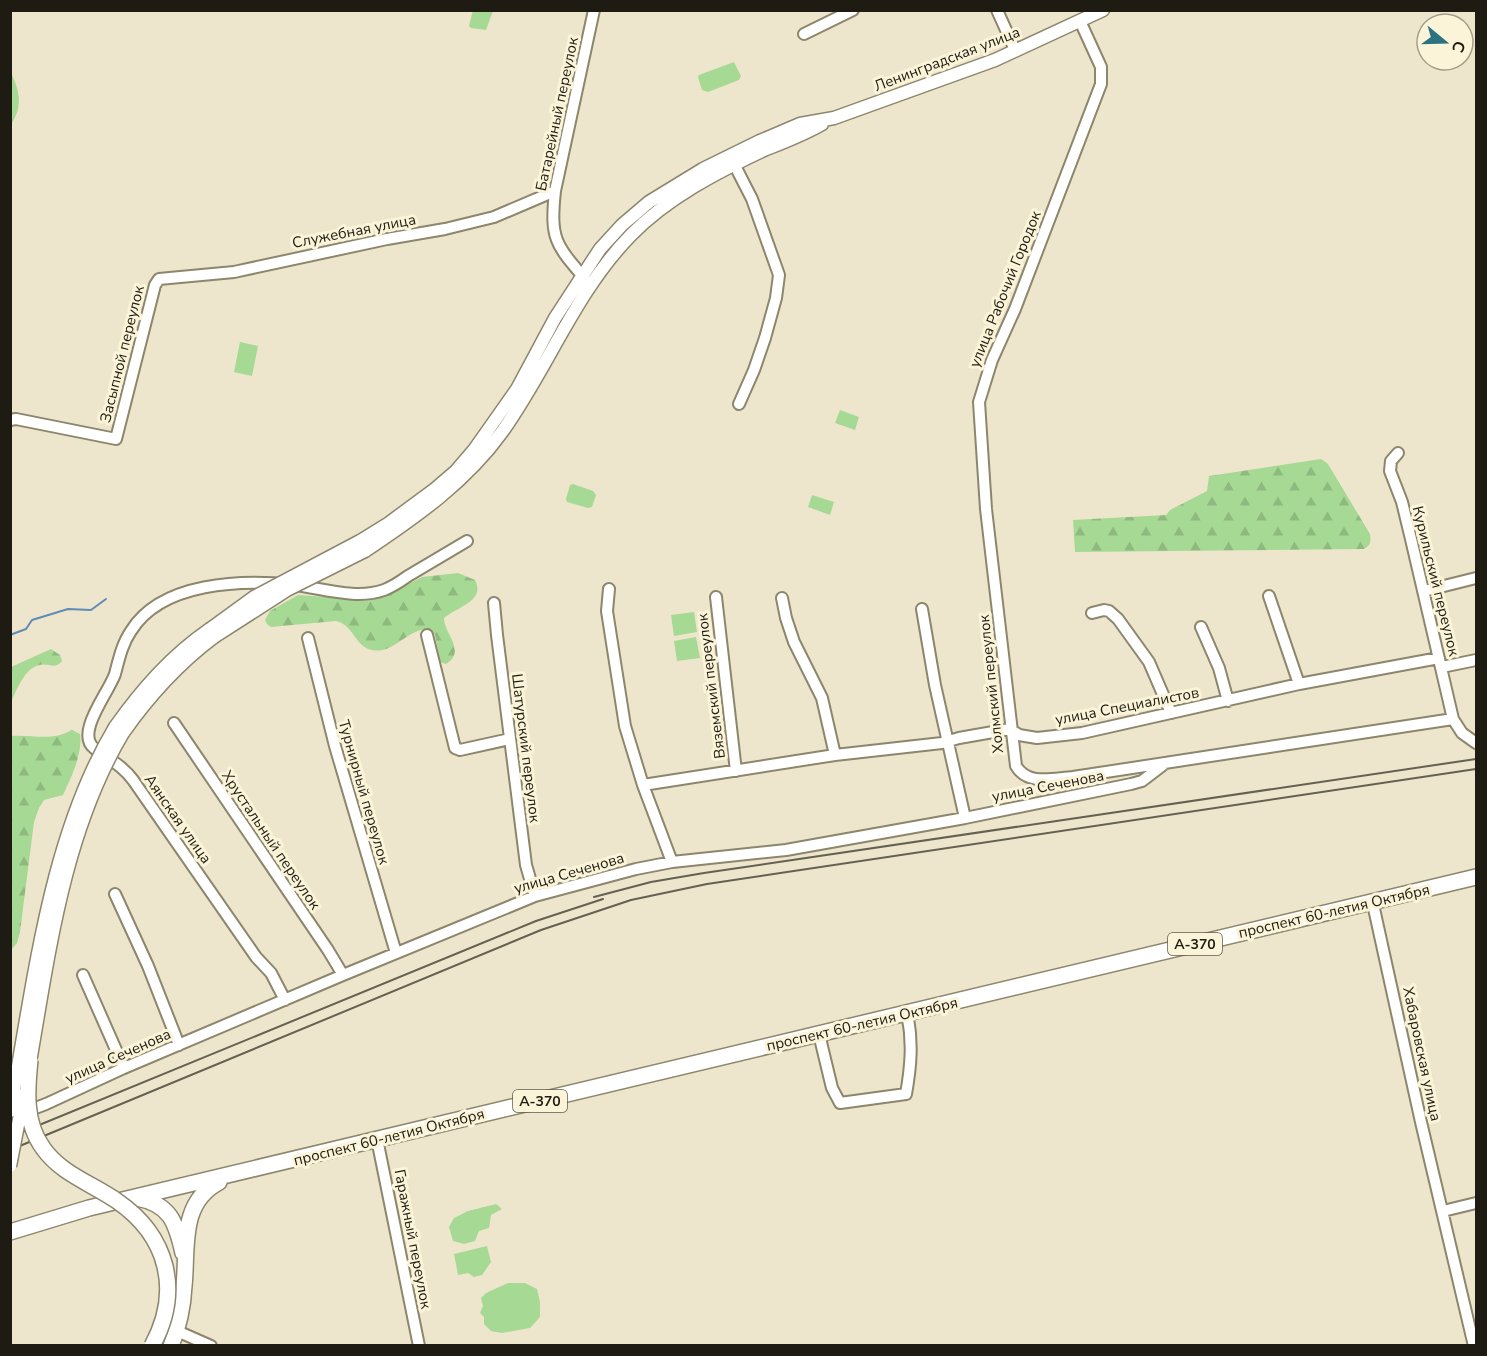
<svg xmlns="http://www.w3.org/2000/svg" width="1487" height="1356" font-family="'Nunito Sans',sans-serif">
<defs>
<pattern id="forest-firs" width="22" height="20" patternUnits="userSpaceOnUse" patternTransform="scale(1.5)"><rect width="22" height="20" fill="#a6d994"/><path d="M5 1l3.5 6h-7zM16 11l3.5 6h-7z" fill="#8eba7f"/></pattern>
</defs>
<rect width="100%" height="100%" fill="#eee6cc"/>
<path fill="url(#forest-firs)" d="M 1321,459 L 1328,464 L 1370,534 C 1371,542 1371,545 1364,549 L 1075,552 L 1073,520 L 1166,515 L 1170,510 L 1207,491 L 1209,476 Z
M 458,573 L 475,580 C 486,601 457,607 444,618 C 444,634 467,651 446,664 L 440,662 L 435,635 L 429,629 C 408,628 393,655 372,650 C 355,647 354,625 336,621 L 271,627 L 267,624 L 265,620 L 270,611 L 298,595 L 359,599 L 393,592 L 422,577 Z
M 51,649 L 60,655 L 62,661 C 55,670 49,663 40,665 C 24,668 17,690 11,702 L 11,667 Z
M 72,730 L 80,734 C 83,753 71,778 63,795 L 44,800 L 39,808 L 34,822 L 20,932 L 17,943 L 11,950 L 11,736 C 33,734 51,742 72,730 Z"/>
<path fill="#a6d994" d="M 473,10 L 493,11 L 486,30 L 471,28 L 469,26 Z
M 734,62 L 741,76 L 739,80 L 708,92 L 702,90 L 698,77 L 699,75 Z
M 11,73 C 20,91 23,107 11,124 Z
M 240,342 L 258,346 L 252,376 L 234,372 Z
M 840,410 L 859,417 L 855,430 L 835,423 Z
M 573,484 L 593,491 L 596,495 L 592,507 L 588,508 L 567,502 L 566,499 L 570,485 Z
M 812,495 L 834,502 L 830,515 L 808,507 Z
M 694,612 L 697,632 L 674,636 L 671,615 Z
M 696,637 L 700,658 L 677,661 L 674,641 Z
M 496,1204 L 502,1209 L 491,1215 L 489,1228 L 479,1231 L 475,1241 L 464,1244 L 453,1241 L 449,1227 L 454,1218 L 468,1211 Z
M 487,1246 L 491,1262 L 482,1275 L 474,1277 L 468,1273 L 458,1275 L 454,1254 Z
M 508,1283 L 525,1283 L 537,1289 L 540,1302 L 540,1317 L 530,1328 L 502,1333 L 491,1331 L 484,1324 L 484,1317 L 480,1313 L 483,1306 L 481,1298 L 486,1293 Z"/>
<g fill="none" stroke-linecap="round" stroke-linejoin="round">
<path stroke="#5e8cb6" stroke-width="2" d="M 10,635 L 26,629 L 32,620 L 68,609 L 91,610 L 106,599"/>
<defs>
<path id="minor" d="M 997,10 L 1015,50
M 1080,21 L 1101,67 L 1101,84 L 1015,309 L 992,360 L 979,402 L 986,509 L 1016,766 C 1028,786 1053,778 1073,777 L 1453,719 L 1462,733 L 1476,743
M 804,34 L 853,10
M 731,158 L 752,199 L 779,275 L 776,298 L 765,338 L 754,370 L 739,404
M 586,280 C 555,244 550,239 555,191 L 594,10
M 10,420 L 16,419 L 116,439 L 155,285 L 159,279 L 234,272 L 387,239 L 445,229 L 494,217 L 555,191
M 1398,453 L 1391,461 L 1390,471 L 1402,502 L 1411,539 L 1453,719
M 609,589 L 607,611 L 625,726 L 643,785 L 672,862
M 1424,591 L 1476,578
M 1269,596 L 1299,684
M 716,597 L 736,771
M 782,598 L 786,618 L 794,642 L 822,698 L 835,755
M 494,603 L 497,635 L 526,865 L 535,896
M 922,609 L 935,685 L 965,818
M 1092,613 L 1104,610 L 1109,611 L 1118,619 L 1149,662 L 1171,713
M 1201,627 L 1219,668 L 1228,701
M 427,635 L 455,748 L 460,750 L 510,739
M 308,638 L 335,746 L 396,953
M 1442,667 L 1476,660
M 174,723 L 328,950 L 343,975
M 643,785 L 835,755 L 942,743 L 959,738 L 1010,729 L 1019,735 L 1037,738 L 1082,733 L 1299,684 L 1439,658
M 115,894 L 148,966 L 179,1045
M 1373,904 L 1421,1122 L 1474,1346
M 83,975 L 124,1068
M 285,1000 L 271,973 L 256,957 L 133,780 C 122,765 108,759 94,748 C 75,733 109,692 115,674 C 119,659 122,644 131,631 C 161,582 242,579 294,585 C 322,588 356,600 384,590 C 392,587 401,581 408,576 C 428,564 447,553 467,541
M 819,1034 L 832,1088 L 840,1103 L 906,1094 C 911,1066 913,1041 907,1013
M 25,1112 L 46,1104 L 124,1068 L 343,975 L 535,896 L 636,869 L 672,862 L 786,850 L 965,818 L 1131,784 L 1142,781 L 1163,765
M 377,1139 L 419,1346
M 1443,1211 L 1476,1203
M 177,1331 L 211,1346"/>
<path id="major" d="M 360,541 L 389,523 L 435,489 L 456,471 L 474,450 L 517,389 L 555,318 L 600,249 L 622,225 L 649,202 L 703,169 L 760,141 L 800,124 L 834,118 L 995,60 L 1103,10
M 365,551 C 416,517 466,482 502,432 C 548,368 575,292 631,235 C 667,198 717,172 764,150 C 784,142 803,135 822,124
M 115,727 C 142,689 171,656 210,629
M 123,733 C 149,696 178,664 214,637"/>
<path id="highway" d="M 137,1198 C 170,1204 176,1222 183,1253
M 10,1232 L 89,1208 L 1476,877
M 171,1346 C 179,1326 183,1307 184,1286 C 188,1248 179,1203 219,1182"/>
</defs>
<use href="#minor" stroke="#8c866d" stroke-width="14"/>
<use href="#major" stroke="#8c866d" stroke-width="15"/>
<use href="#highway" stroke="#8c866d" stroke-width="18"/>
<use href="#minor" stroke="#fff" stroke-width="10"/>
<use href="#major" stroke="#fff" stroke-width="12"/>
<use href="#highway" stroke="#fff" stroke-width="15"/>
<path stroke="#656151" stroke-width="2" d="M 594,897 L 651,882 L 704,873 L 1476,759
M 10,1137 L 536,921 L 603,899
M 10,1150 L 541,930 L 631,900 L 707,884 L 1476,769"/>
<defs>
<path id="major-bridge" d="M 210,629 L 254,597 L 360,541
M 214,637 L 287,590 L 365,551
M 29,1068 C 49,954 63,834 123,733
M 10,1111 C 34,984 48,839 115,727
M 10,1166 L 24,1094"/>
<path id="highway-bridge" d="M 30,1060 C 27,1089 24,1122 43,1148 C 61,1174 93,1184 117,1201 C 168,1236 182,1291 152,1346"/>
</defs>
<use href="#major-bridge" stroke="#8c866d" stroke-width="15" stroke-linecap="butt"/>
<use href="#highway-bridge" stroke="#8c866d" stroke-width="18" stroke-linecap="butt"/>
<use href="#major-bridge" stroke="#fff" stroke-width="12"/>
<use href="#highway-bridge" stroke="#fff" stroke-width="15"/>
</g>
<g text-anchor="middle" dominant-baseline="central" stroke-width="6" stroke-linejoin="round" paint-order="stroke">
<g fill="#fbf4d9" stroke="#605d4e" stroke-width="1.5">
<rect x="1168" y="933" width="54" height="22" rx="4.5"/>
<rect x="513" y="1090" width="54" height="22" rx="4.5"/>
</g>
<g font-size="14" font-weight="bold" fill="#1e1c12">
<text x="1195" y="944">А-370</text>
<text x="540" y="1101">А-370</text>
</g>
<g font-size="15" fill="#1e1c12" stroke="#fbf4d9">
<text transform="translate(947 59) rotate(-21)">Ленинградская улица</text>
<text transform="translate(557 114) rotate(-78)">Батарейный переулок</text>
<text transform="translate(354 231) rotate(-11)">Служебная улица</text>
<text transform="translate(1005 289) rotate(-68)">улица Рабочий Городок</text>
<text transform="translate(122 354) rotate(-76)">Засыпной переулок</text>
<text transform="translate(1436 581) rotate(76)">Курильский переулок</text>
<text transform="translate(991 684) rotate(-96)">Холмский переулок</text>
<text transform="translate(711 686) rotate(-97)">Вяземский переулок</text>
<text transform="translate(1127 706) rotate(-11)">улица Специалистов</text>
<text transform="translate(526 748) rotate(83)">Шатурский переулок</text>
<text transform="translate(1048 786) rotate(-11)">улица Сеченова</text>
<text transform="translate(364 792) rotate(74)">Турнирный переулок</text>
<text transform="translate(178 819) rotate(55)">Аянская улица</text>
<text transform="translate(271 840) rotate(56)">Хрустальный переулок</text>
<text transform="translate(569 873) rotate(-16)">улица Сеченова</text>
<text transform="translate(1334 911) rotate(-13)">проспект 60-летия Октября</text>
<text transform="translate(862 1024) rotate(-13)">проспект 60-летия Октября</text>
<text transform="translate(1422 1054) rotate(78)">Хабаровская улица</text>
<text transform="translate(118 1056) rotate(-24)">улица Сеченова</text>
<text transform="translate(389 1137) rotate(-14)">проспект 60-летия Октября</text>
<text transform="translate(413 1239) rotate(79)">Гаражный переулок</text>
</g>
</g>
<rect width="1487" height="1356" fill="none" stroke="#1e1c12" stroke-width="24"/>
<g transform="translate(1445 42) rotate(109)"><circle r="28" fill="#fbf4d9" stroke="#a39e89" stroke-width="1.5"/>
<path d="M0-4.5L10 22L0 15L-10 22Z" fill="#2d7281"/>
<text y="-9" font-size="16" font-weight="bold" text-anchor="middle" fill="#1e1c12">С</text>
</g>
</svg>
